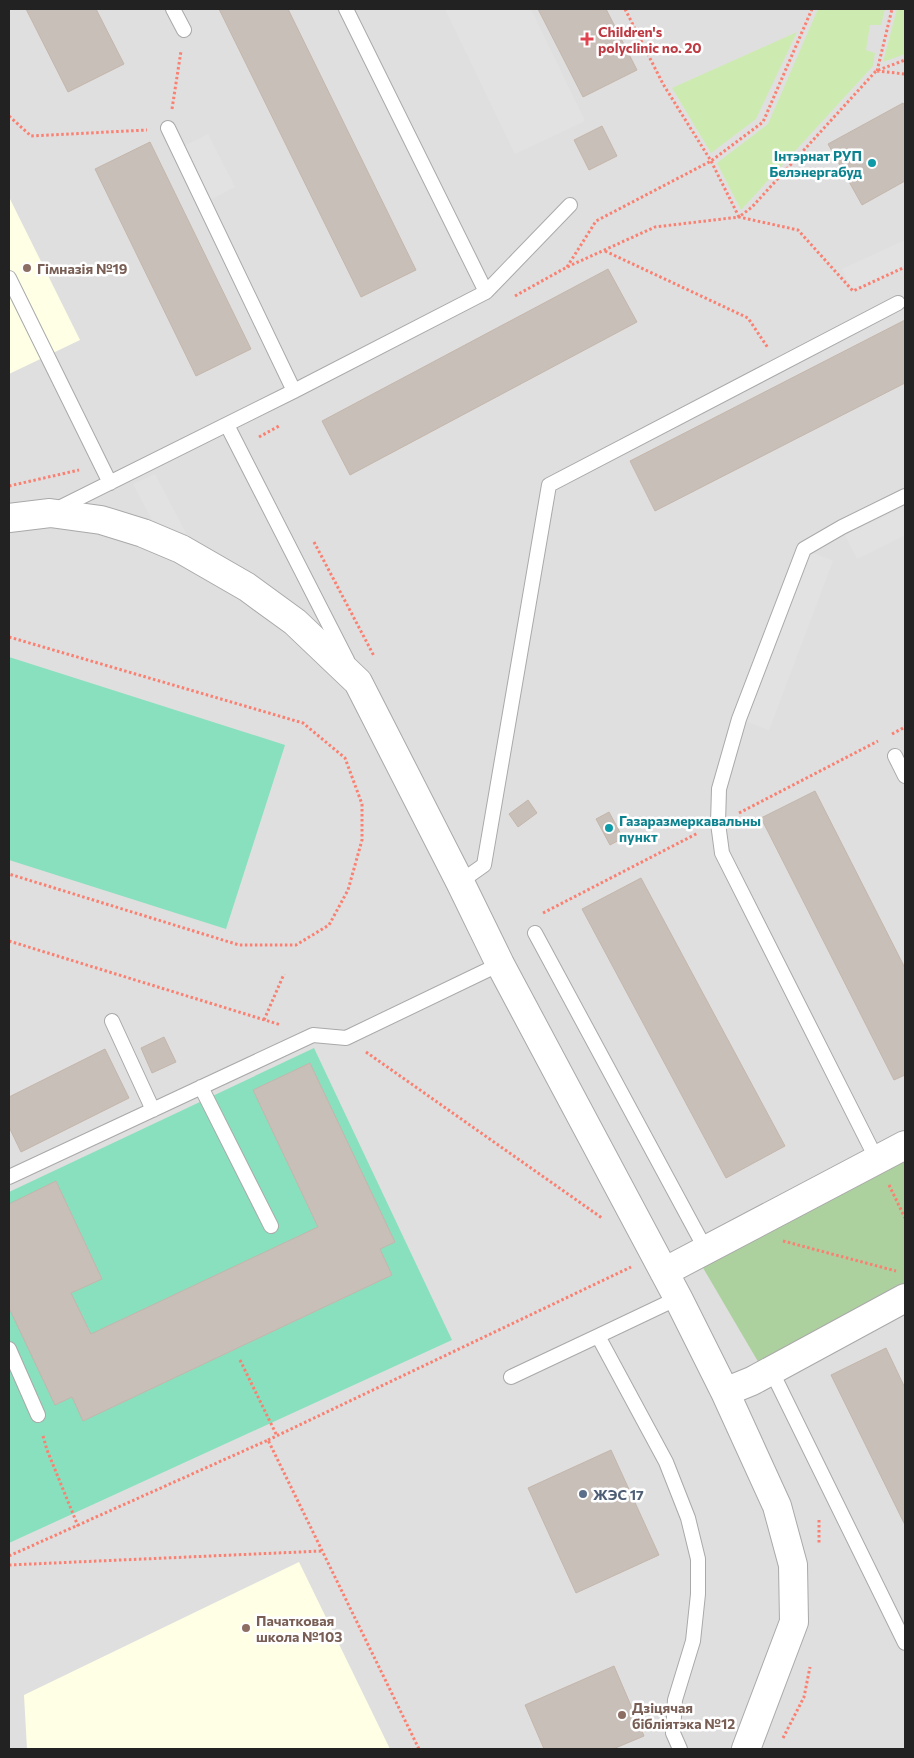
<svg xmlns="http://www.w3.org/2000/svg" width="914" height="1758" font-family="Commissioner,sans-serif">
<rect width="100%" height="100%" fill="#f2efe9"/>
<path fill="#e0dfdf" d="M 9,9 L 905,9 L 905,1749 L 9,1749 Z"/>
<path fill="#ffffe5" d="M 9,197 L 80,340 L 9,374 Z
M 299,1562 L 390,1749 L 27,1749 L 24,1695 Z"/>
<path fill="#cdebb0" d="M 818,9 L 885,9 L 881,25 L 870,25 L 866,50 L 875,53 L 873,66 L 741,210 L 717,163 L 768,124 Z
M 897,9 L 905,9 L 905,54 L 883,62 Z
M 797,32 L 756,119 L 711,153 L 672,88 Z"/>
<path fill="#add19e" d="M 905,1154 L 905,1287 L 760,1365 L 699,1261 Z"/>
<path fill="#88e0be" d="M 9,657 L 285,745 L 226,929 L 9,860 Z
M 314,1048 L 452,1340 L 9,1543 L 9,1192 Z"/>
<path fill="#e2e2e2" d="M 445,9 L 531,9 L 585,121 L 515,154 Z
M 208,134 L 235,187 L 208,201 L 182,147 Z
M 905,240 L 905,267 L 853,291 L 842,269 Z
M 155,474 L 187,535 L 152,520 L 133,484 Z
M 902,508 L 905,515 L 905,535 L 857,559 L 845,535 Z
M 804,549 L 833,561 L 769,730 L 739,719 Z"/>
<path fill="#c7bfb8" stroke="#c4b6ab" d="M 26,9 L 96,9 L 124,64 L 68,92 Z
M 219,9 L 288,9 L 416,270 L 361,297 Z
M 538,9 L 606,9 L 637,70 L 583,97 Z
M 903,103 L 905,106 L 905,181 L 862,205 L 828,144 Z
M 602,126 L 617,156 L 589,170 L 574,140 Z
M 150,142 L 251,349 L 196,376 L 95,169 Z
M 608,269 L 637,322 L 350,475 L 322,421 Z
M 905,320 L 905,383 L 655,511 L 630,461 Z
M 815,791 L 905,968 L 905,1075 L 894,1080 L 761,818 Z
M 528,800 L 537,813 L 518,827 L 509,814 Z
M 609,812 L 623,838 L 610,845 L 596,819 Z
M 641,878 L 785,1146 L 726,1178 L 582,909 Z
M 164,1037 L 176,1062 L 152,1073 L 141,1048 Z
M 105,1049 L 129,1098 L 21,1152 L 9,1127 L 9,1097 Z
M 310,1063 L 395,1242 L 380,1249 L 392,1275 L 83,1421 L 72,1397 L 55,1405 L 9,1308 L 9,1204 L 56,1181 L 102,1279 L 71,1293 L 91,1334 L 318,1227 L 253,1090 Z
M 886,1348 L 905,1388 L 905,1525 L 831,1375 Z
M 611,1450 L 659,1555 L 576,1593 L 528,1488 Z
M 614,1666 L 644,1736 L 613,1749 L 544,1749 L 525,1705 Z"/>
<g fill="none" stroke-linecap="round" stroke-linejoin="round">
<defs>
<path id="lane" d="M 173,9 L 184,30
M 346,9 L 486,292
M 168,128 L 294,391
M 9,278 L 110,483
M 227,425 L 347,660
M 55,510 L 294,391 L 486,292 L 570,205
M 895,756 L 905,776
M 460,882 L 484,865 L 549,485 L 898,303
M 535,933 L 706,1250
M 112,1021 L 153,1110
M 201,1087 L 271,1226
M 877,1160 L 722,853 L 718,823 L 719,789 L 739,719 L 804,549 L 842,527 L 905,496
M 9,1177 L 313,1035 L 346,1038 L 500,964
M 678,1298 L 598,1336 L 666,1462 L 688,1518 L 698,1559 L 698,1594 L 693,1641 L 675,1700 L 673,1733 L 680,1749
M 9,1349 L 38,1415
M 771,1370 L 905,1643
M 511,1377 L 598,1336"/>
<path id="street" d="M 9,518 L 50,513 L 101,520 L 143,533 L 181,549 L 247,587 L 295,622 L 358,682 L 460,882 L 500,964 L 678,1298 L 725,1392 L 777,1506 L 793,1565 L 794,1622 L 746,1749
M 664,1272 L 905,1145
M 725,1392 L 752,1381 L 905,1298"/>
</defs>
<use href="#lane" stroke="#a9a9a9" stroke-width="16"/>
<use href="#street" stroke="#a9a9a9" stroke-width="30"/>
<path stroke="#fa8072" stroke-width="3" stroke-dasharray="2.5 2.5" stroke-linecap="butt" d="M 625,9 L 663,84 L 711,161 L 739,217 L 752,207 L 876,71 L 905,60
M 877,71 L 892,9
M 877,71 L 905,74
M 172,109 L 181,51
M 9,116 L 31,136 L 147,130
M 605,251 L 748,318 L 768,348
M 567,267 L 596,221 L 711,161 L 763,122 L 812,9
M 515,296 L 567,267 L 655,227 L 739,217 L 798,230 L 853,291 L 905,267
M 259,437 L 279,426
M 9,486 L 79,470
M 314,542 L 374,656
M 9,637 L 303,723 L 345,758 L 362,804 L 362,840 L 348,890 L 329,925 L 296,945 L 239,945 L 9,874
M 892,734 L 905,727
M 739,813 L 878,741
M 543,913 L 698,833
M 9,941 L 281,1025
M 264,1020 L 284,974
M 366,1052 L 602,1218
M 889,1185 L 905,1218
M 783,1241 L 896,1271
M 240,1360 L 277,1436
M 43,1436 L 47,1450 L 78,1526
M 268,1440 L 631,1267
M 819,1520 L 819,1544
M 9,1556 L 268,1440 L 419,1749
M 9,1565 L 322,1551
M 783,1738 L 804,1697 L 810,1667"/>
<use href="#lane" stroke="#fff" stroke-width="14"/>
<use href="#street" stroke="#fff" stroke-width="28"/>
</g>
<path fill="#e0444e" stroke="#fff" stroke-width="2" d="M584.5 31.5h5v5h5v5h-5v5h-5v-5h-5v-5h5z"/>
<g fill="#0f9aa8" stroke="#fff" stroke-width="2">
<circle cx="872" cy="163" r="5"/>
<circle cx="609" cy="828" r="5"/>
</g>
<g fill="#8d6e63" stroke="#fff" stroke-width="2">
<circle cx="27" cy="268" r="5"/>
<circle cx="246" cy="1628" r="5"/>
<circle cx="622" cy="1715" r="5"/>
</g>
<circle fill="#5c6f8a" stroke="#fff" stroke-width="2" cx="583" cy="1494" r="5"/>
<g text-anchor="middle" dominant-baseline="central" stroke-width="5" stroke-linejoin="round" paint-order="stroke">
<g font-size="14" font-weight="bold" fill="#be3a42" stroke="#fff" text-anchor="start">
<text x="598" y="31">Children's<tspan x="598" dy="16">polyclinic no. 20</tspan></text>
</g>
<g font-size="14" font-weight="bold" fill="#0d838f" stroke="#fff" text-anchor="end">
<text x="862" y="155">Інтэрнат РУП<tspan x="862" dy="16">Белэнергабуд</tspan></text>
<text x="619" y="820" text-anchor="start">Газаразмеркавальны<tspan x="619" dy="16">пункт</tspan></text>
</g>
<g font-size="14" font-weight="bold" fill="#785e54" stroke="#fff" text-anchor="start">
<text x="37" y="268">Гімназія №19</text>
<text x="256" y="1620">Пачатковая<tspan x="256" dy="16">школа №103</tspan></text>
<text x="632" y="1707">Дзіцячая<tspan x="632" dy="16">бібліятэка №12</tspan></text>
</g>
<g font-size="14" font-weight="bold" fill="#4e5e75" stroke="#fff" text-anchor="start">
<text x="593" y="1494">ЖЭС 17</text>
</g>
</g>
<rect width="914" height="1758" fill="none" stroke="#222222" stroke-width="20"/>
</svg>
